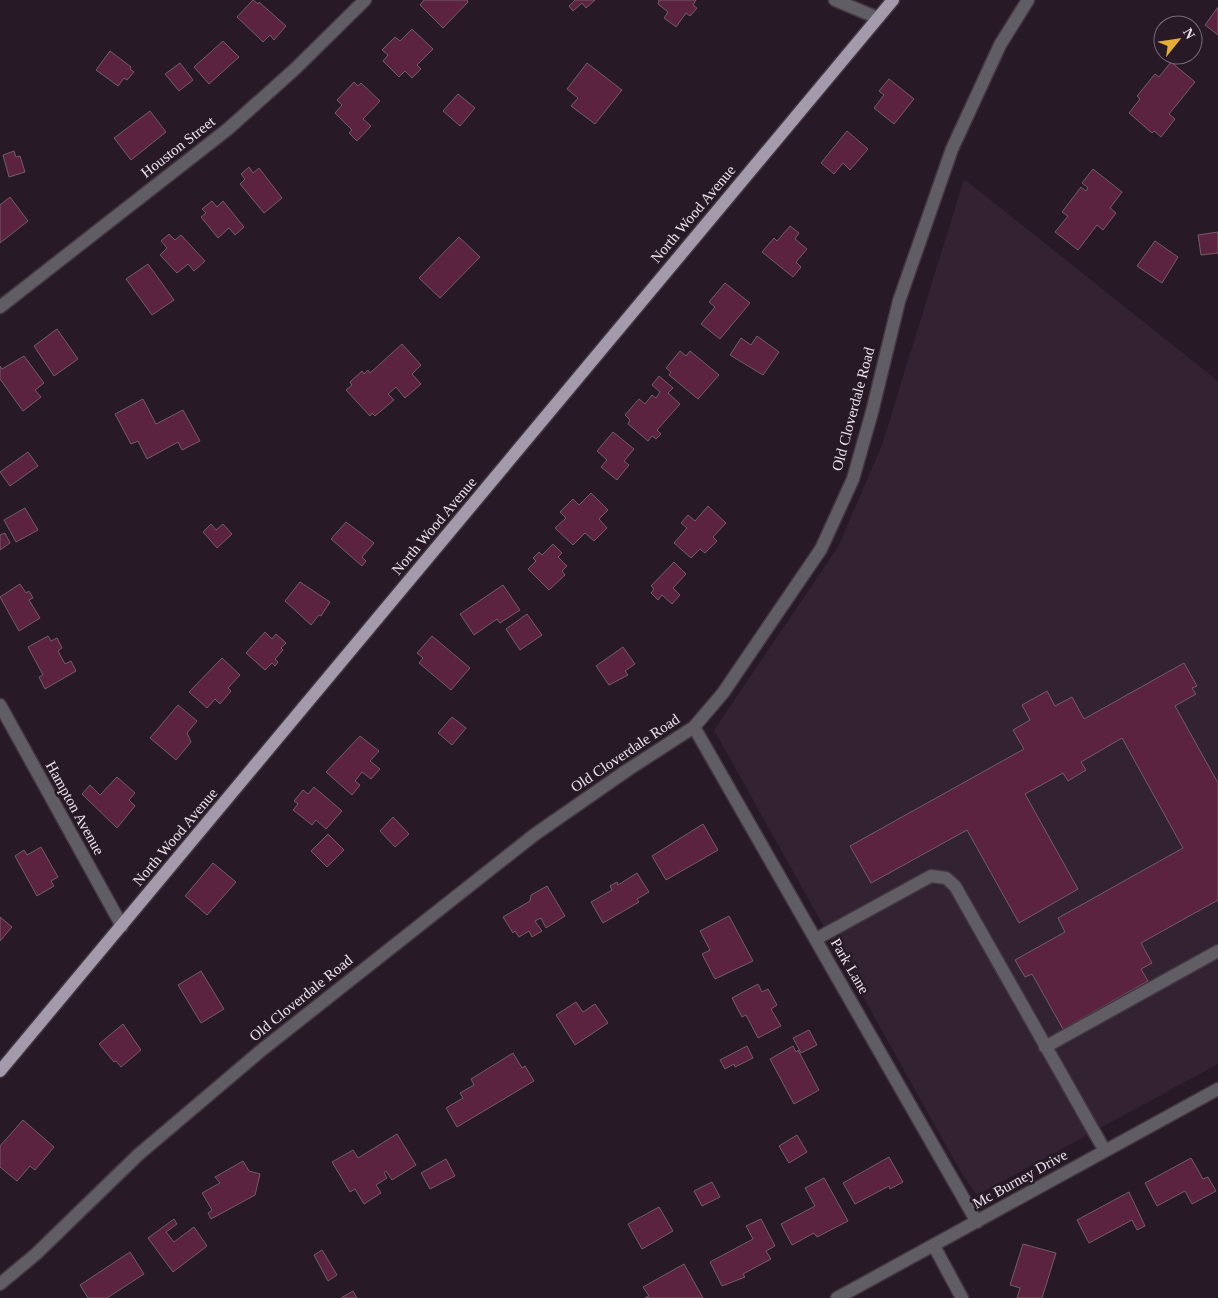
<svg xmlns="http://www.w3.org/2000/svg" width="1218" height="1298" font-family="Georgia,serif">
<rect width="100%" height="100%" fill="#271a26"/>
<path fill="#332232" d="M 964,179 L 1218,381 L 1218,1064 L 977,1195 L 962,1174 L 714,730 L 838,547 L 882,445 Z"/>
<path fill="#5b233f" stroke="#725e66" d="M 253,0 L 258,4 L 259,2 L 286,26 L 274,40 L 270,35 L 263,42 L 237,17 Z
M 424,0 L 467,0 L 468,2 L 443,28 L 420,5 Z
M 575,0 L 595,0 L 586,8 L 582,3 L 573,11 L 569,6 Z
M 659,0 L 696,0 L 693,5 L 697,8 L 690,16 L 686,13 L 676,27 L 664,18 L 668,12 L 658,4 Z
M 1218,7 L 1218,35 L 1205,25 Z
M 412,29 L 433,49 L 417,65 L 421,69 L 412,78 L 405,71 L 399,77 L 383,61 L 388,55 L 382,50 L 395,37 L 400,41 Z
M 223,41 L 239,57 L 209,84 L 194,67 Z
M 110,51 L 131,67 L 130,69 L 134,72 L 127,80 L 124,78 L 118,86 L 96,70 Z
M 1171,62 L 1195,82 L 1169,114 L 1175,119 L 1161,137 L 1154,131 L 1152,133 L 1129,113 L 1140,99 L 1137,96 L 1155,74 L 1159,77 Z
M 180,63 L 193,80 L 179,91 L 165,74 Z
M 587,63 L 622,90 L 595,124 L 571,106 L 578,98 L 567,89 Z
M 889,79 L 914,99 L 894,124 L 874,108 L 884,95 L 879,91 Z
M 354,82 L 358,86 L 361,83 L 380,101 L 363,119 L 371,126 L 357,141 L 349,133 L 352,130 L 335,113 L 342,105 L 337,100 Z
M 458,94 L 475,108 L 460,126 L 443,111 Z
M 150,111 L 166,132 L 131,160 L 114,138 Z
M 847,131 L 868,149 L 850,170 L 843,163 L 834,174 L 821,163 Z
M 14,151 L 16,157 L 20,156 L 25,172 L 9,177 L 3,155 Z
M 249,167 L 253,173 L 259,168 L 282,198 L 264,213 L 240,184 L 245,179 L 241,174 Z
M 1093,169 L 1122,192 L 1110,208 L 1116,213 L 1103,230 L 1097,225 L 1078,250 L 1055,232 L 1068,216 L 1062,212 L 1081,187 L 1086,191 L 1088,188 L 1082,183 Z
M 10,197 L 28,221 L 0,243 L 0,205 Z
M 212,201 L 217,207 L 223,201 L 244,227 L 235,235 L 229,228 L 218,238 L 201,217 L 206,213 L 202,209 Z
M 790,226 L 799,233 L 795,239 L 807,249 L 796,262 L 801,267 L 793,277 L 762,252 L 774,238 L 777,241 Z
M 1218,232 L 1218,253 L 1201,255 L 1198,235 Z
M 169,234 L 175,240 L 181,235 L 205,261 L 194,271 L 188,264 L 177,273 L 160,255 L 167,248 L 161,241 Z
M 459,237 L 480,257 L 440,298 L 419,278 Z
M 1155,241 L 1178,257 L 1162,283 L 1137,266 Z
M 148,264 L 174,300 L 152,315 L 126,279 Z
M 725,283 L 750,303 L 720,339 L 701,324 L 715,307 L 709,302 Z
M 57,329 L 78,359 L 54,376 L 34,346 Z
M 757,336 L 779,352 L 763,375 L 730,355 L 741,338 L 751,345 Z
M 402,344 L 421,365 L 412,374 L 421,384 L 405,398 L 396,387 L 388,394 L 394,400 L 375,416 L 372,413 L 370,416 L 346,390 L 352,385 L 350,382 L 362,371 L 364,374 L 368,370 L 370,373 Z
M 680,351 L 686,356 L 690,351 L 719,375 L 698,399 L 669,375 L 671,372 L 666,368 Z
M 24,356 L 44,383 L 35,390 L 41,397 L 23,411 L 0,379 L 0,366 L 2,369 Z
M 659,376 L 673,388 L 668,393 L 680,404 L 657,430 L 661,434 L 656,439 L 652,436 L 648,441 L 628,424 L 630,420 L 625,415 L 639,399 L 645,404 L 652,395 L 656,398 L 660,392 L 652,385 Z
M 143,399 L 156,424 L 183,410 L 200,441 L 182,450 L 178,442 L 147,459 L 138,441 L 131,444 L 115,414 Z
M 613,432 L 634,449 L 624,461 L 629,465 L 617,480 L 601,467 L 607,460 L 597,451 Z
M 28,452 L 38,466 L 10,486 L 0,472 Z
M 591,493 L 608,510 L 599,519 L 607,528 L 594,541 L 585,533 L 573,545 L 555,528 L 566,518 L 560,512 L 573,499 L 579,505 Z
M 708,506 L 726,523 L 713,537 L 717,541 L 705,553 L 700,549 L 691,558 L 674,543 L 687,528 L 681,523 L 688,515 L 695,521 Z
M 25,508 L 38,530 L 16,542 L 4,520 Z
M 346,522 L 374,543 L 362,557 L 366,561 L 362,566 L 331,539 Z
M 211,524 L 216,530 L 223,524 L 232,534 L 217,548 L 203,532 Z
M 5,533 L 10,543 L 0,550 L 0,535 Z
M 553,544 L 562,553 L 558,557 L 567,566 L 562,571 L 565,575 L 549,590 L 528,569 L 536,561 L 533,558 L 539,552 L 542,555 Z
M 674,562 L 686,574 L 673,588 L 680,595 L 672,604 L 662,595 L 658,600 L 651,593 L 654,589 L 651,586 Z
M 300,582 L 330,602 L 321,616 L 319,615 L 311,625 L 285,601 Z
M 20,584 L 26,593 L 29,591 L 33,598 L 29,600 L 40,618 L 19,631 L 0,597 Z
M 503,585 L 520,610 L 500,623 L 497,619 L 474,635 L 460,614 Z
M 527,614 L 542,635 L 520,650 L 506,629 Z
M 265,632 L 272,639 L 276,634 L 286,643 L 281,648 L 283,650 L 275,659 L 278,662 L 275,666 L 272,663 L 265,670 L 246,653 Z
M 48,636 L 51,641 L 57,638 L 62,648 L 58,651 L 65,664 L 71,661 L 76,671 L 45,689 L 39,677 L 43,675 L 28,647 Z
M 432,636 L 470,668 L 451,690 L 419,663 L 423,658 L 417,653 Z
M 623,647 L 635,664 L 625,671 L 628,675 L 609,685 L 596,666 Z
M 222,658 L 240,675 L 228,688 L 231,691 L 220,704 L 215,699 L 207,708 L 189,692 Z
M 1184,663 L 1197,686 L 1192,688 L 1196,694 L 1175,706 L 1218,783 L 1218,900 L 1141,943 L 1152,963 L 1141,969 L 1148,981 L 1063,1029 L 1032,974 L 1025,977 L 1015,960 L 1065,932 L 1058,918 L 1183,848 L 1122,738 L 1081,762 L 1086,770 L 1068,781 L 1063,773 L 1025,794 L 1078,889 L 1019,923 L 967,830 L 871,883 L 850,846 L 1024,749 L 1013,730 L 1030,720 L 1022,705 L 1047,691 L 1055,706 L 1072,697 L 1084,719 Z
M 178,705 L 197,721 L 187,733 L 191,742 L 176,760 L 150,738 Z
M 452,717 L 466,728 L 452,745 L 438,733 Z
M 360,736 L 379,751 L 370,761 L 380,769 L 371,779 L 362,772 L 355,781 L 360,785 L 352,795 L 326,772 Z
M 117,777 L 135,793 L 129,800 L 135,806 L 117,828 L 82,794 L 90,785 L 100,795 Z
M 314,787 L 342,811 L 326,829 L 316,820 L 312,825 L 293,810 L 298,804 L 294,801 L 303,790 L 308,794 Z
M 393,817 L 409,834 L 395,847 L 380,831 Z
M 703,824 L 718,850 L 666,880 L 652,856 Z
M 328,834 L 344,850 L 327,867 L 311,851 Z
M 41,847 L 58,877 L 51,881 L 54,886 L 37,896 L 15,856 L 24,850 L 27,855 Z
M 213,863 L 236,882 L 207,915 L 185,896 Z
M 637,873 L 649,892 L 637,899 L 639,902 L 603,923 L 591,902 L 612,890 L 610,886 L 617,882 L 618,885 Z
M 547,886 L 565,916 L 546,928 L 541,918 L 535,921 L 542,931 L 532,937 L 529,931 L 519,937 L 515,931 L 513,933 L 503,917 L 530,901 L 531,895 Z
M 729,916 L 753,961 L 715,979 L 702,954 L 710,950 L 700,931 Z
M 0,917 L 12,927 L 0,941 Z
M 201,971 L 224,1009 L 201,1023 L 178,985 Z
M 758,984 L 762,992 L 768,989 L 777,1005 L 771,1009 L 781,1026 L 758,1038 L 746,1015 L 742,1017 L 732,998 Z
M 576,1002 L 583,1012 L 595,1004 L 608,1023 L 575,1045 L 556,1015 Z
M 123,1024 L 141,1050 L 121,1067 L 116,1061 L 114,1062 L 99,1044 Z
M 809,1030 L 817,1045 L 801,1053 L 793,1038 Z
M 747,1046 L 753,1058 L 735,1067 L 734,1064 L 725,1069 L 720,1060 Z
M 793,1046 L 796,1052 L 798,1050 L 819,1090 L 794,1104 L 770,1059 Z
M 513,1053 L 522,1068 L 525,1066 L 534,1081 L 457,1127 L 446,1108 L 463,1098 L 460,1093 L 474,1085 L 471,1079 Z
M 23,1120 L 54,1147 L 35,1170 L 30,1166 L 17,1181 L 0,1167 L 0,1146 Z
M 397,1134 L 416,1165 L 392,1180 L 386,1171 L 384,1173 L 387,1178 L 376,1185 L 381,1193 L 364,1204 L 355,1189 L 350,1192 L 332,1162 L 353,1150 L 358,1158 Z
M 797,1135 L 807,1152 L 789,1163 L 779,1146 Z
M 889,1157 L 903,1182 L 890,1189 L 889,1186 L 855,1204 L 843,1183 Z
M 1191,1158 L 1203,1179 L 1208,1177 L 1216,1191 L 1192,1204 L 1185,1191 L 1157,1206 L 1145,1183 Z
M 446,1159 L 455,1176 L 430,1189 L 421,1173 Z
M 243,1161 L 249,1171 L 260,1174 L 255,1195 L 211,1219 L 208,1213 L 212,1210 L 202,1193 L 220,1183 L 215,1177 Z
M 824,1178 L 848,1221 L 817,1237 L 814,1233 L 792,1245 L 781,1224 L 815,1206 L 805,1188 Z
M 712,1182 L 720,1197 L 702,1206 L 694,1191 Z
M 1129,1192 L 1145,1226 L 1137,1230 L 1132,1220 L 1089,1243 L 1077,1220 Z
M 659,1207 L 673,1231 L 642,1249 L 628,1224 Z
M 174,1219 L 177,1224 L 166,1232 L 174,1242 L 194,1227 L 207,1246 L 173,1272 L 148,1238 Z
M 761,1219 L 775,1246 L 766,1251 L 771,1259 L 743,1274 L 745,1277 L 722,1286 L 710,1262 L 753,1239 L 746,1226 Z
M 1023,1244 L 1056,1253 L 1042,1298 L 1017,1298 L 1020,1288 L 1010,1285 Z
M 322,1250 L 337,1275 L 328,1281 L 314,1255 Z
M 130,1252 L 144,1274 L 107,1298 L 88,1298 L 80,1285 Z
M 684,1264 L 703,1298 L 645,1298 L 649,1296 L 643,1287 Z
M 353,1291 L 357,1298 L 341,1298 Z"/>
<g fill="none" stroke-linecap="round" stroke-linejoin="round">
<defs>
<path id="minor" d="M 835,0 L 878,18
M 0,307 L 228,129 L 295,69 L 365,0
M 0,705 L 122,926
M 694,727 L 977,1222
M 816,939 L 931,876 L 946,878 L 955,886 L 1105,1151
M 1045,1047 L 1218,951
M 934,1246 L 962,1298
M 0,1284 L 36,1254 L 138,1155 L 263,1049 L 534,835 L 629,769 L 694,727 L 723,693 L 821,549 L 853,479 L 872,412 L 899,301 L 952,149 L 1000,45 L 1028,0
M 837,1298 L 1218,1089"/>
<path id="major" d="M 0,1071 L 893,0"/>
</defs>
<use href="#minor" stroke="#433642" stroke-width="15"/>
<use href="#major" stroke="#433642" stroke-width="15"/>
<use href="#minor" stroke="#605d65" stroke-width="12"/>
<use href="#major" stroke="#a39bac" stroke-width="12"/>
</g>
<g text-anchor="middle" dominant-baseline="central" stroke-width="5" stroke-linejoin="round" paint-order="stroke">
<g font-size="15" fill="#ede4ec" stroke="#271a26">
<text transform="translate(178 147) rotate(-38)">Houston Street</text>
<text transform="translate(693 214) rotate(-50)">North Wood Avenue</text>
<text transform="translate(853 409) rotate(-75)">Old Cloverdale Road</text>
<text transform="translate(434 526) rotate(-50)">North Wood Avenue</text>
<text transform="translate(625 753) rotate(-34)">Old Cloverdale Road</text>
<text transform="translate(75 808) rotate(61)">Hampton Avenue</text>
<text transform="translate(175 837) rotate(-50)">North Wood Avenue</text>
<text transform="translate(850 966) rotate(60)">Park Lane</text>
<text transform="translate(301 998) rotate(-39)">Old Cloverdale Road</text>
<text transform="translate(1020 1179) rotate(-29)">Mc Burney Drive</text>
</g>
</g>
<g transform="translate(1178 40) rotate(60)"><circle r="24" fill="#271a26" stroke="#766b75"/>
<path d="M0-4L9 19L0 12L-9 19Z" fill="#e3ae35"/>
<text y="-8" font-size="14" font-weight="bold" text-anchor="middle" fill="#ede4ec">N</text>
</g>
</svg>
